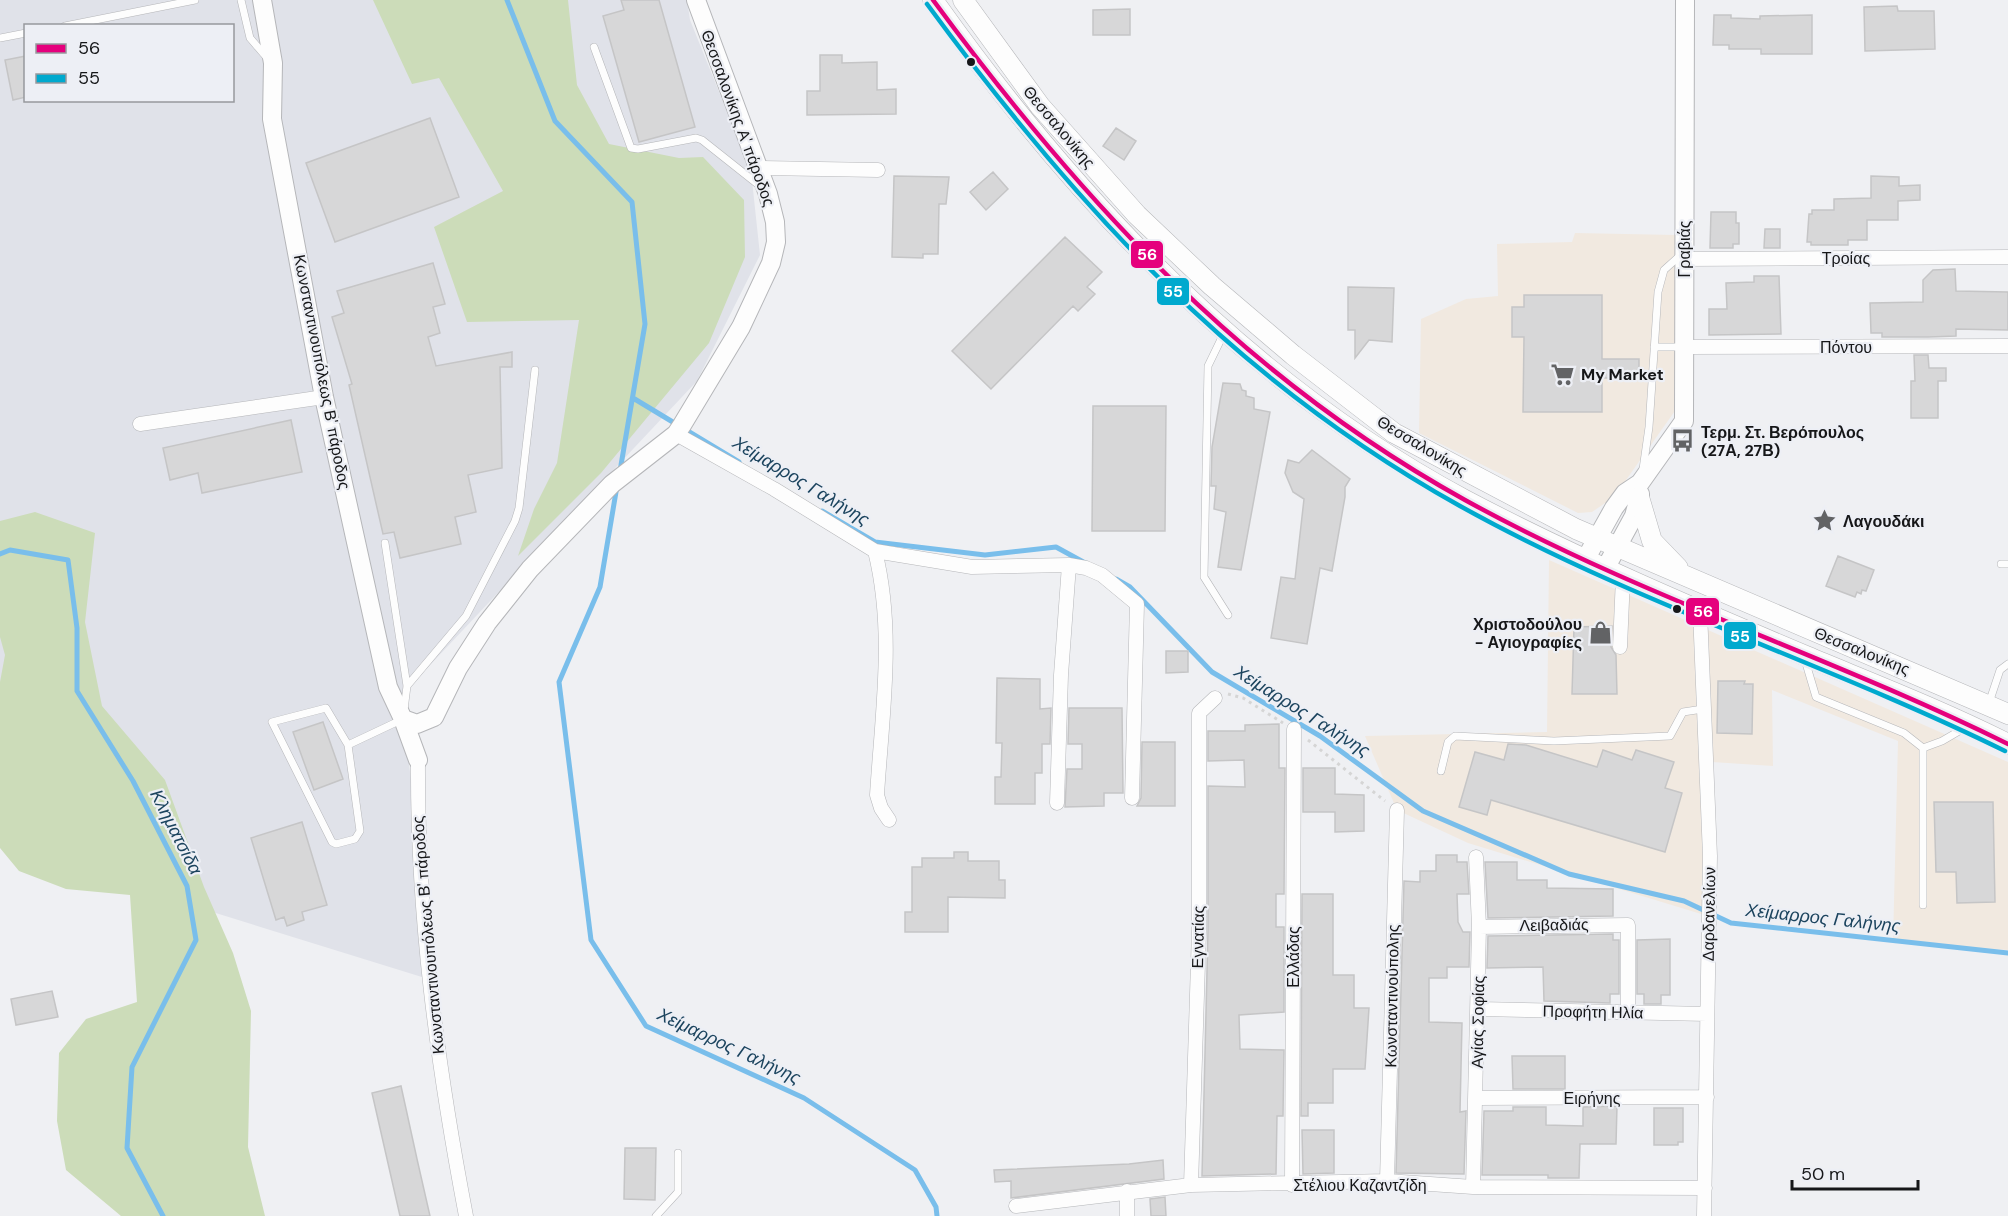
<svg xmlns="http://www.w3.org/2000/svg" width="2008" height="1216" font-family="'DM Sans',sans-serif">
<rect width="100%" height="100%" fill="#eff0f3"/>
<path fill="#f1e9e0" d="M 1575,233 L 1676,235 L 1677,408 L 1614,497 L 1592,512 L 1578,513 L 1419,433 L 1421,319 L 1466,299 L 1498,296 L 1497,244 L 1572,242 Z
M 1549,560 L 2008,762 L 2008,950 L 1893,942 L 1898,741 L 1772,690 L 1773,766 L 1712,762 L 1711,917 L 1468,843 L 1397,810 L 1365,736 L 1547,732 Z"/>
<path fill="#e0e2e9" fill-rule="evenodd" d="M 0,0 L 687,0 L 690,20 L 751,171 L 760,255 L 697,381 L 400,697 L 438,982 L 132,887 L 0,692 ZM 26,26 L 232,26 L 232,100 L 26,100 Z"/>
<path fill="#ccdcb9" d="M 373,0 L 568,0 L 577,85 L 609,144 L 679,158 L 703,157 L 744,200 L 745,257 L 709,343 L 601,473 L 518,556 L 534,509 L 557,463 L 579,320 L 467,322 L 434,227 L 503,191 L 439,78 L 412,84 Z
M 35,512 L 95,533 L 85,622 L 102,706 L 165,780 L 204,887 L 233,953 L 251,1011 L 248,1147 L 265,1216 L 121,1216 L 66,1170 L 57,1121 L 59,1053 L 86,1019 L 137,1002 L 130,895 L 66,889 L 19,871 L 0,848 L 0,682 L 5,655 L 0,637 L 0,521 Z"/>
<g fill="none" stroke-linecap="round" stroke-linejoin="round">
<path stroke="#79beeb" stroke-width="5" d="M 507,0 L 555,121 L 632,202 L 645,324 L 620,471
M 633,398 L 739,462
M 617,486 L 600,587 L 559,682 L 591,940 L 646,1026 L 804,1098 L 915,1170 L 936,1207 L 937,1216
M 822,511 L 875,542 L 985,555 L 1056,547 L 1087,564
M 0,554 L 10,550 L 68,560 L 77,628 L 77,691 L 133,781 L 187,886 L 196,940 L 132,1067 L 127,1148 L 163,1216
M 1116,579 L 1130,587 L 1212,672 L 1320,736 L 1423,811 L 1569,874 L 1684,901 L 1731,923 L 2008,953"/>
</g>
<path fill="#d7d7d8" stroke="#c5c5c6" stroke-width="1.5" d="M 621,0 L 659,0 L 695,127 L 639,142 L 603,16 L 624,10 Z
M 1897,6 L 1898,11 L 1934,11 L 1935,49 L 1865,51 L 1864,7 Z
M 1130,9 L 1130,35 L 1093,35 L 1093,10 Z
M 1714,15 L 1731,15 L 1731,18 L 1760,19 L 1760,16 L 1812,15 L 1812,54 L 1761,54 L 1761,49 L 1729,49 L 1729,45 L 1713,45 Z
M 820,55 L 842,55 L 842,63 L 877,62 L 877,90 L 896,89 L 896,114 L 807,115 L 807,91 L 820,91 Z
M 26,56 L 26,97 L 13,100 L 5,60 Z
M 430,118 L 459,197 L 335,242 L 306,163 Z
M 1116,128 L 1136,141 L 1124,160 L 1103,146 Z
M 993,172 L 1008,189 L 986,210 L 970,192 Z
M 894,176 L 949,177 L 946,204 L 939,204 L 938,254 L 923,254 L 923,258 L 892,257 Z
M 1871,176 L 1899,177 L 1899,186 L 1920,185 L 1920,200 L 1898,201 L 1898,220 L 1867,220 L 1867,240 L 1848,240 L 1848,245 L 1811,245 L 1811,242 L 1807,242 L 1809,214 L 1812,214 L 1812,210 L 1834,210 L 1834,199 L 1871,198 Z
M 1711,212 L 1736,212 L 1736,223 L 1739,223 L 1739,244 L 1733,244 L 1733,248 L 1710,248 Z
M 1765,229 L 1780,229 L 1780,248 L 1764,248 Z
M 1065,237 L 1102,272 L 1087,287 L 1095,294 L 1078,311 L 1073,306 L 991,389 L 952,351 Z
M 433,263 L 445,304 L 433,307 L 440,333 L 428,337 L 436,366 L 512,352 L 512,367 L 500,367 L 502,468 L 468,475 L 476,512 L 455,517 L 461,544 L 400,558 L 394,532 L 383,534 L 349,385 L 352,384 L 332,317 L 344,313 L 337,291 Z
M 1955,269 L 1956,291 L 2008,292 L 2008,330 L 1956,329 L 1956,336 L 1928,337 L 1882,337 L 1882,333 L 1871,333 L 1870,303 L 1923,302 L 1923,280 L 1933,270 Z
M 1754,276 L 1779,276 L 1781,334 L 1709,335 L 1709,309 L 1727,309 L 1726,283 L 1754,282 Z
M 1348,287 L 1394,288 L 1392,342 L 1369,340 L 1355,358 L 1355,330 L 1348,330 Z
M 1524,295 L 1602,295 L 1602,359 L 1639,359 L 1639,378 L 1602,378 L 1602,412 L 1523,412 L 1524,337 L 1512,337 L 1512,307 L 1524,307 Z
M 1914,355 L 1928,355 L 1929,368 L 1946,368 L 1946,381 L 1938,381 L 1938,418 L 1911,418 L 1911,381 L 1915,381 Z
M 1223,383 L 1240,384 L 1242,390 L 1246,391 L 1246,396 L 1254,398 L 1254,409 L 1270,412 L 1241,570 L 1218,567 L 1226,512 L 1214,509 L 1216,486 L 1211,486 L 1212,447 Z
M 1093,406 L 1166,406 L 1165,531 L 1092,531 Z
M 291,420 L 302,472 L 202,493 L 198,473 L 170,480 L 163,448 Z
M 1312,450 L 1350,479 L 1345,487 L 1345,497 L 1332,571 L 1320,568 L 1307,644 L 1271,638 L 1281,577 L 1295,579 L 1304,499 L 1293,492 L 1285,473 L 1288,460 L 1299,463 Z
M 1838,556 L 1874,570 L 1866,591 L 1862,590 L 1861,594 L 1857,592 L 1855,597 L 1826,586 Z
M 1612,626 L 1611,647 L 1616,655 L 1617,694 L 1572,694 L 1574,627 Z
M 1166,651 L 1188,651 L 1188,672 L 1166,673 Z
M 997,678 L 1040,679 L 1040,709 L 1051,708 L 1050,744 L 1042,744 L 1042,773 L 1035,773 L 1035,804 L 995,804 L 995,777 L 1001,777 L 1002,743 L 996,743 Z
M 1718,681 L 1745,681 L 1744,684 L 1753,684 L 1752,734 L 1717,733 Z
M 1069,708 L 1122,708 L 1123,793 L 1104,793 L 1104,806 L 1065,807 L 1067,769 L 1082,769 L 1082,744 L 1068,744 Z
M 323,722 L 343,779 L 314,790 L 293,732 Z
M 1279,724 L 1279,768 L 1285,768 L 1284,894 L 1276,894 L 1276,927 L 1284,927 L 1284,1012 L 1239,1015 L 1240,1049 L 1284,1050 L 1283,1116 L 1277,1116 L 1276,1174 L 1202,1176 L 1208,931 L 1208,786 L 1245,787 L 1244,760 L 1208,761 L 1208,731 L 1245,731 L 1245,725 Z
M 1142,742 L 1175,742 L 1175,806 L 1137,806 L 1141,798 Z
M 1508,744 L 1526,745 L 1597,767 L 1603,750 L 1632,760 L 1636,750 L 1674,762 L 1665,788 L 1682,793 L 1665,852 L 1491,800 L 1487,815 L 1459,807 L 1475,752 L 1504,760 Z
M 1303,768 L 1335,768 L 1335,794 L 1364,795 L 1364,831 L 1335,832 L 1335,812 L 1303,812 Z
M 1934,802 L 1993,802 L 1995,902 L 1957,903 L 1956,872 L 1936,872 Z
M 302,822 L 327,905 L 302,912 L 304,920 L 287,926 L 284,917 L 276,920 L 251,838 Z
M 954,852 L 968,852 L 968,861 L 999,861 L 999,880 L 1005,880 L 1005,898 L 948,897 L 948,932 L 905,932 L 905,912 L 912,912 L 912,867 L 922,867 L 922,858 L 954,858 Z
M 1436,855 L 1457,855 L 1457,862 L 1467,862 L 1469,894 L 1457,894 L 1458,922 L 1463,932 L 1470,932 L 1469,967 L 1447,967 L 1447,978 L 1429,978 L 1429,1022 L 1462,1023 L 1460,1112 L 1466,1111 L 1464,1174 L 1396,1173 L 1404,881 L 1420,882 L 1420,871 L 1436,871 Z
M 1485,862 L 1517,862 L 1517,880 L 1547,880 L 1547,888 L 1613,889 L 1613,916 L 1488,918 Z
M 1302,894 L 1333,894 L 1333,975 L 1354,975 L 1354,1008 L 1369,1008 L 1365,1069 L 1333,1069 L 1333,1103 L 1308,1103 L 1308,1116 L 1301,1116 Z
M 1613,934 L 1613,940 L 1619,940 L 1619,994 L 1610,994 L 1610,1003 L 1544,1001 L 1543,967 L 1487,968 L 1488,936 Z
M 1670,939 L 1670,995 L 1661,995 L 1661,1004 L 1644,1004 L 1644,994 L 1637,994 L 1637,940 Z
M 52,991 L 58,1017 L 16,1025 L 11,999 Z
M 1512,1056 L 1565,1056 L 1565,1089 L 1513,1089 Z
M 401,1086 L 417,1159 L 430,1216 L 400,1216 L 372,1093 Z
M 1617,1106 L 1616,1144 L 1580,1144 L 1579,1178 L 1548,1178 L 1548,1175 L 1482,1175 L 1484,1111 L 1513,1111 L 1513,1107 L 1546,1107 L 1546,1125 L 1583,1126 L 1583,1107 Z
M 1654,1108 L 1683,1108 L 1683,1142 L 1678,1142 L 1678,1145 L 1654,1145 Z
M 1302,1130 L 1334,1130 L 1334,1173 L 1303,1174 Z
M 625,1148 L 656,1148 L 655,1200 L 624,1199 Z
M 1163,1160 L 1164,1179 L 1011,1198 L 1011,1181 L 995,1182 L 994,1170 L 1129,1164 Z
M 1165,1197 L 1166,1216 L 1151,1216 L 1150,1199 Z"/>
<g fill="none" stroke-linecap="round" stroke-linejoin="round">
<defs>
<path id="service" d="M 241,0 L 250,38 L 268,59
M 65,26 L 195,0
M 0,38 L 26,33
M 594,47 L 631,148 L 638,149 L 696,138 L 702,140 L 760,186
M 1224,333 L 1208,366 L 1204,577 L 1228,615
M 1654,347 L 1684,347
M 1643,469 L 1649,427 L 1658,292 L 1664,270 L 1683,253
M 385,543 L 407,686 L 404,710
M 2001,564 L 2008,564
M 1805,660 L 1816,697 L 1904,733 L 1923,748
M 407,686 L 466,616 L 515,521 L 519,508 L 535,370
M 1989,703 L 2000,670 L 2008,664
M 348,745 L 360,831 L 355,839 L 336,844 L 332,842 L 272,722 L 326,708 L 348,745 L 401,720
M 1441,771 L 1448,742 L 1455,736 L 1554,741 L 1670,736 L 1683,712 L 1703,709
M 1923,905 L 1923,748 L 1942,741 L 1966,727
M 656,1216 L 678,1192 L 678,1153"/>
<path id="minor" d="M 760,168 L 878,170
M 1684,259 L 2008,257
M 1684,347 L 2008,346
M 140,424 L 324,397
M 676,434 L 774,489 L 875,551 C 895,631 882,714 877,795 L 881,808 L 889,820
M 875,551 L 972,567 L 1069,565 L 1086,568 L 1102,575 L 1137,604 L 1132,798
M 1700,611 L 1710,856 L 1704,1216
M 1620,647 L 1623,577
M 418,760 C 417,915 437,1064 466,1216
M 1057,803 L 1061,675 L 1069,565
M 1479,927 L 1628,925 L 1628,1012
M 1479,1009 L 1707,1014
M 1477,1098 L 1707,1097
M 1387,1181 L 1397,810
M 1191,1185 L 1199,931 L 1199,713 L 1215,698
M 1292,1185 L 1294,729
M 1473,1187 L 1479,927 L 1476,857
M 1016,1206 L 1191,1185 L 1387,1181 L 1473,1187 L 1705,1188
M 1127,1216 L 1127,1191"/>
<path id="tertiary" d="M 262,0 L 273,63 L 272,119 L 324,397 L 388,687 L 403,719 L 417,724 L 434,717 L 458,668 L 487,623 L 530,569 L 612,484 L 676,434 L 682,425 L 741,327 L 771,263 L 776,242 L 775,222 L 768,194 L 696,0
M 1585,560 L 1614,508 L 1625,493 L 1640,483 L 1684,421 L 1685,0
M 1605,569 L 1634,516 L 1640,494
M 403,719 L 418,760"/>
<path id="secondary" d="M 933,0 C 1074,199 1248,384 1465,500 C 1575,558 1690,607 1806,656 C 1873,684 1943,711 2008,744
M 963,0 L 1040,106 L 1137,215 L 1212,286 L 1293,355 L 1394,433 L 1576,529 L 2008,714
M 1639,497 L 1652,541 L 1678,568"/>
</defs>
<use href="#service" stroke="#b5b6b9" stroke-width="8"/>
<use href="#minor" stroke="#b5b6b9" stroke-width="15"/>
<use href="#tertiary" stroke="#b5b6b9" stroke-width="20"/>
<use href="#secondary" stroke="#b5b6b9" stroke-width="21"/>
<path stroke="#d5d5d5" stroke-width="3" stroke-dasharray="3 4.5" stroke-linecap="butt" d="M 1228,694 L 1243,698 L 1283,723
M 1308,740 L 1385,801"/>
<use href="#service" stroke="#fdfdfd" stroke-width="7"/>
<use href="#minor" stroke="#fdfdfd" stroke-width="14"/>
<use href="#tertiary" stroke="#fdfdfd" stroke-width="18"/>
<use href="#secondary" stroke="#fdfdfd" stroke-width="20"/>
<defs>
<path id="bus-1" d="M 933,0 C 1081,201 1244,378 1465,500 C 1639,596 1830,656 2008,744"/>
<path id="bus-2" d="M 927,4 C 1077,208 1236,381 1460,506 C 1634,603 1826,663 2005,751"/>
</defs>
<use href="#bus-1" stroke="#edeff5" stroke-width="9"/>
<use href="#bus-2" stroke="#edeff5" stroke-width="9"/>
<use href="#bus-1" stroke="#e5007d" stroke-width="4.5"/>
<use href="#bus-2" stroke="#00a9ce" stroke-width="4.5"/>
</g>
<defs>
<symbol id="supermarket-bare" viewBox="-9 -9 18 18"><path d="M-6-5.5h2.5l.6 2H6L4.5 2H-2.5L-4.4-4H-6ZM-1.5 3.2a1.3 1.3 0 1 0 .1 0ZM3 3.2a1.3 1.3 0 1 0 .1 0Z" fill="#626365" stroke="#edeff5" stroke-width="2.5" paint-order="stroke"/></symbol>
<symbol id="bus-bare" viewBox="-9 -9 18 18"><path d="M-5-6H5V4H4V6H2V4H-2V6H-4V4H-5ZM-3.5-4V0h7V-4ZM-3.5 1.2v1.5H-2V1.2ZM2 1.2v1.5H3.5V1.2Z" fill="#626365" stroke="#edeff5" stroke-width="2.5" paint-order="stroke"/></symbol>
<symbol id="sight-bare" viewBox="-9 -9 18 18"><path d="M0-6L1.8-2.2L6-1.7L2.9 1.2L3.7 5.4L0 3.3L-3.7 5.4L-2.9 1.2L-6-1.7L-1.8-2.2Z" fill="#626365" stroke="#edeff5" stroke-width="2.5" paint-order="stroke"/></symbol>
<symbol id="shop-bare" viewBox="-9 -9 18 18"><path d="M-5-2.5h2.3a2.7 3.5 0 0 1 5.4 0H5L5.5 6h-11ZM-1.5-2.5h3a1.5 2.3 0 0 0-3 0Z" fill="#626365" stroke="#edeff5" stroke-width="2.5" paint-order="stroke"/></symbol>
</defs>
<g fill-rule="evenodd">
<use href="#supermarket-bare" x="1546" y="358" width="33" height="33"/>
<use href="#bus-bare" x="1666" y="424" width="33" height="33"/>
<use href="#sight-bare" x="1808" y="504" width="33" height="33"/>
<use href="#shop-bare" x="1584" y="616" width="33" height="33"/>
</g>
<g fill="#161719" stroke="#edeff5" stroke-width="2">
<circle cx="971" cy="62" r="5"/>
<circle cx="1677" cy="609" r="5"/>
</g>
<g text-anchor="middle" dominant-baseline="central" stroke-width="4.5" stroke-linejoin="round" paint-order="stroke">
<g font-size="16" fill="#161719" stroke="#edeff5">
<text transform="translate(738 118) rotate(70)">Θεσσαλονίκης Α' πάροδος</text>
<text transform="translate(1059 127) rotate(50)">Θεσσαλονίκης</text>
<text transform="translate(1684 249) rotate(-90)">Γραβιάς</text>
<text x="1846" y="258">Τροίας</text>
<text x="1846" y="347">Πόντου</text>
<text transform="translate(322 372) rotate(79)">Κωνσταντινουπόλεως Β' πάροδος</text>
<text transform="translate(1422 446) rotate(31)">Θεσσαλονίκης</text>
<text transform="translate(1862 651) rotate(22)">Θεσσαλονίκης</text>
<text transform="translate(1709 914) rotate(-89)">Δαρδανελίων</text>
<text transform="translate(1554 925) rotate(-1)">Λειβαδιάς</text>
<text transform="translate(428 935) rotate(-95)">Κωνσταντινουπόλεως Β' πάροδος</text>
<text transform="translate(1198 937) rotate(-89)">Εγνατίας</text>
<text transform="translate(1293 957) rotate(-90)">Ελλάδας</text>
<text transform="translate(1392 996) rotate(-89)">Κωνσταντινούπολης</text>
<text transform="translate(1593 1012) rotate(1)">Προφήτη Ηλία</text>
<text transform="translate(1478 1022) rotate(-89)">Αγίας Σοφίας</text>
<text x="1592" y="1098">Ειρήνης</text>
<text x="1360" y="1185">Στέλιου Καζαντζίδη</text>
</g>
<g font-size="16" font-weight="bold" fill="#161719" stroke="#edeff5" text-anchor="start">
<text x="1581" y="374">My Market</text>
<text x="1701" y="432">Τερμ. Στ. Βερόπουλος<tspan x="1701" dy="18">(27Α, 27Β)</tspan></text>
<text x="1843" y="521">Λαγουδάκι</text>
<text x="1582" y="624" text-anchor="end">Χριστοδούλου<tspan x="1582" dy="18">- Αγιογραφίες</tspan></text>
</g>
<g font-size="18" font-style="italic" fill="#1c445e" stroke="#edeff5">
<text transform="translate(801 481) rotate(31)">Χείμαρρος Γαλήνης</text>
<text transform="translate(1302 711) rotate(32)">Χείμαρρος Γαλήνης</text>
<text transform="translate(176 832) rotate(63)">Κληματσίδα</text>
<text transform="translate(1823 918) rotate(6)">Χείμαρρος Γαλήνης</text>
<text transform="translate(729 1046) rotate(25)">Χείμαρρος Γαλήνης</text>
</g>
</g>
<g stroke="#edeff5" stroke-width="2">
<rect x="1130" y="240" width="34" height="29" rx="6" fill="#e5007d"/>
<rect x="1156" y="277" width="34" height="29" rx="6" fill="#00a9ce"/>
<rect x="1685" y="597" width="35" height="29" rx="6" fill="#e5007d"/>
<rect x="1723" y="621" width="34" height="29" rx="6" fill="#00a9ce"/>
</g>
<g font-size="16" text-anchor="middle" font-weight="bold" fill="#fff">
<text x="1147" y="260">56</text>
<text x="1173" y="297">55</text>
<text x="1703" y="617">56</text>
<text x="1740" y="642">55</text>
</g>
<rect x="24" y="24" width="210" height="78" fill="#edeff5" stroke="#97999d" stroke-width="1.5"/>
<rect x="36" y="44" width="30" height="9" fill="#e5007d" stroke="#97999d" stroke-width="1.5"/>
<text x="78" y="54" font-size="18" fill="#161719">56</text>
<rect x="36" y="74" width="30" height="9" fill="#00a9ce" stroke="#97999d" stroke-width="1.5"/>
<text x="78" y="84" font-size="18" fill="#161719">55</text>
<path d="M1792 1180v9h126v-9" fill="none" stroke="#161719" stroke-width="3"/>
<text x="1801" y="1180" font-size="18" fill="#161719" stroke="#edeff5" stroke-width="4.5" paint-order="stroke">50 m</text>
</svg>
